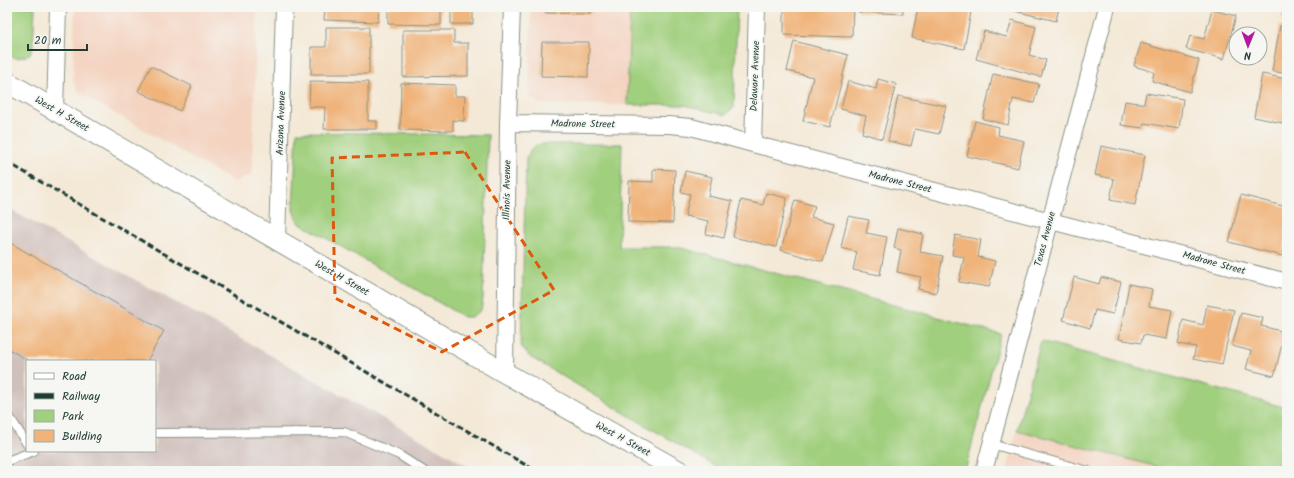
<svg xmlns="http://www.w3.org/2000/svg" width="1294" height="478" font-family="Kalam,sans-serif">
<rect width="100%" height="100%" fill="#f6f6f2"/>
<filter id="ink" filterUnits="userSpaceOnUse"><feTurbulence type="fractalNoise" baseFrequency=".025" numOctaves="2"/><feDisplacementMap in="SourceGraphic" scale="8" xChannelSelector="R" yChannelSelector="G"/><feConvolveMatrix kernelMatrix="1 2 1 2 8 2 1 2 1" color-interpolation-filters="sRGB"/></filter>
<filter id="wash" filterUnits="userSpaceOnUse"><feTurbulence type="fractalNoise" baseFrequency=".012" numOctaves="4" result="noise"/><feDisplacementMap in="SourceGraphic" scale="16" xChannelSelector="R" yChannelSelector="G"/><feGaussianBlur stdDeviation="0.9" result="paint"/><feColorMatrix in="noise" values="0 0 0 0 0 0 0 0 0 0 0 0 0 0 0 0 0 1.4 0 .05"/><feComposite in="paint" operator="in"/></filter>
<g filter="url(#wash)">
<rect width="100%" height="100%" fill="#f4e9d7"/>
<path fill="#f4d3c0" d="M 75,7 L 257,7 L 252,175 L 234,182 L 78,92 L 73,80 Z
M 531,7 L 630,7 L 627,105 L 539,104 L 529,95 Z
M 1017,430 L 1173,471 L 1007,471 Z"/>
<path fill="#d0c0bc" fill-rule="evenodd" d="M 7,208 L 477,471 L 7,471 ZM 27,361 L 155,361 L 155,451 L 27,451 Z"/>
<path fill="#a0cf7d" stroke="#608658" d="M 7,7 L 35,7 L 33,47 L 31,53 C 23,58 15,60 7,55 Z
M 630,7 L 737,7 L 734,108 L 725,115 L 684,105 L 627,105 Z
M 297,132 L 488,135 L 483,299 L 481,310 L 472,317 L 464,317 L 298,222 L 293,210 Z
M 540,144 L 622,144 L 619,247 L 678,247 L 1001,334 L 965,471 L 723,471 L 530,357 L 521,346 L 526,159 L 531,149 Z
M 1041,341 L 1287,408 L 1287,471 L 1173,471 L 1017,430 Z"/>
<g id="blocks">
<path fill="#f0b379" d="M 325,7 L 379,7 L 378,22 L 324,20 Z
M 388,7 L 441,7 L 441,25 L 388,24 Z
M 451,7 L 473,7 L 473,24 L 451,24 Z
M 544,7 L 591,7 L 591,14 L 544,13 Z
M 819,7 L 853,7 L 852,37 L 784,35 L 784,8 L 819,9 Z
M 858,7 L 903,7 L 903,14 L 858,12 Z
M 918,7 L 927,7 L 943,10 L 944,7 L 972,7 L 964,49 L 912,38 Z
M 998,7 L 1059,7 L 1056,21 Z
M 1285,7 L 1287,7 L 1287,19 L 1282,18 Z
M 1212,10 L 1236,16 L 1224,59 L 1186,49 L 1190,36 L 1204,39 Z
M 1012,20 L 1036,27 L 1029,55 L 1046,60 L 1041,77 L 976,59 L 984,31 L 1007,37 Z
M 1280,26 L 1287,27 L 1287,74 L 1272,71 Z
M 326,27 L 369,27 L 369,74 L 311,74 L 311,47 L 326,47 Z
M 403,30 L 454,30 L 454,43 L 468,43 L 468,76 L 403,77 Z
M 794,41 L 848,55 L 830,127 L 803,121 L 813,77 L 787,71 Z
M 542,42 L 589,42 L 588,77 L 541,76 Z
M 1141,43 L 1199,60 L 1190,92 L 1152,81 L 1154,72 L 1134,66 Z
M 151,66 L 192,86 L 180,111 L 138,91 Z
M 993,74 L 1039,84 L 1034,103 L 1013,99 L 1008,125 L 983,119 Z
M 1262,74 L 1287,79 L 1287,89 L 1285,98 L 1287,98 L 1287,124 L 1254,117 Z
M 878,79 L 896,84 L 882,139 L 862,133 L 866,116 L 841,109 L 848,81 L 876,89 Z
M 310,81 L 368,82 L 368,121 L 377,121 L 377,129 L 324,129 L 325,107 L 309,107 Z
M 401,83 L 455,85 L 455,96 L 465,96 L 464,121 L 453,120 L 453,131 L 400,130 Z
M 1146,93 L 1183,99 L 1179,129 L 1144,123 L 1143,128 L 1121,125 L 1125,101 L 1144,104 Z
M 898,96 L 946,106 L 939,134 L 915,129 L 911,146 L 888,141 Z
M 975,121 L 999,127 L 998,135 L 1024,141 L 1018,168 L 967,156 Z
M 1101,146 L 1145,155 L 1135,205 L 1110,200 L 1114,179 L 1095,175 Z
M 653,169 L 675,170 L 673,223 L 628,222 L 629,181 L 653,182 Z
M 685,171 L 712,177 L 708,196 L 732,201 L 724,238 L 706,234 L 708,221 L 685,216 L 690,194 L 681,192 Z
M 766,193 L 787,198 L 776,247 L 733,237 L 741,200 L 763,205 Z
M 1241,195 L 1287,207 L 1287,238 L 1282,256 L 1229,242 Z
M 795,200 L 815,206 L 811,217 L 834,223 L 823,262 L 781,250 Z
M 848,216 L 869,220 L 866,233 L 887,237 L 880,275 L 853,270 L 857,252 L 841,248 Z
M 898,228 L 923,234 L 920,252 L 943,256 L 936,293 L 918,289 L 921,277 L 897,272 L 901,250 L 894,248 Z
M 955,235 L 981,240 L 978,257 L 995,261 L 989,287 L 959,282 L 964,257 L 952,255 Z
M 7,241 L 164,331 L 147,361 L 29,361 L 7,348 Z
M 1074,277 L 1099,284 L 1101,277 L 1121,282 L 1113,314 L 1095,310 L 1090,328 L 1063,320 Z
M 1129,284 L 1152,289 L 1149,306 L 1172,310 L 1167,339 L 1143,335 L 1141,343 L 1119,339 Z
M 1207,305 L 1234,310 L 1222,365 L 1193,359 L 1196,347 L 1178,344 L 1183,320 L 1203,325 Z
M 1241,313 L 1263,318 L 1261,326 L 1285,332 L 1274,376 L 1246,369 L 1251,351 L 1232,346 Z"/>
</g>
</g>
<g filter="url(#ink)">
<use href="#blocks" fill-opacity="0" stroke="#8a9386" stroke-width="1"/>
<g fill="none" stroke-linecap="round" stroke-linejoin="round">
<defs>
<path id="service" d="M 7,413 L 27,444
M 155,433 L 344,432 L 399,455 L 424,471
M 991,444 L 1088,471
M 7,461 L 34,451"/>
<path id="minor" d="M 55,110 L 58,7
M 508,123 L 669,125 L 691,127 L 753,144 L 1287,282
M 753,144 L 757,7
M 277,240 L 284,7
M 505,373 L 508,123 L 512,7
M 984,471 L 1107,7"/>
<path id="tertiary" d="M 7,82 L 505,373 L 679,471"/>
</defs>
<use href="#service" stroke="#8a9386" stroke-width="10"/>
<use href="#minor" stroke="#8a9386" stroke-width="18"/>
<use href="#tertiary" stroke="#8a9386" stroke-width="22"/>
<use href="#service" stroke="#fff" stroke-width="8"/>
<use href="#minor" stroke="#fff" stroke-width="16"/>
<use href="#tertiary" stroke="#fff" stroke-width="20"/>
<path stroke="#1f3d34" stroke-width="3" stroke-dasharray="6 3" stroke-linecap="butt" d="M 7,162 L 536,471"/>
</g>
</g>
<path fill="none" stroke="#de580e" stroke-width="3" stroke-dasharray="8 5" stroke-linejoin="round" d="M 465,152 L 554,290 L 442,352 L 335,298 L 332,158 Z"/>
<g text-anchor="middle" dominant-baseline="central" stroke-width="3.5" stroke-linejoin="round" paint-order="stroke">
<g font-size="10" fill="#1f3d34" stroke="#f6f6f2">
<text transform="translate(755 76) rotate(-88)">Delaware Avenue</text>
<text transform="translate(62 114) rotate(30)">West H Street</text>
<text transform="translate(281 123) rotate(-88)">Arizona Avenue</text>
<text transform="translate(583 124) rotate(1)">Madrone Street</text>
<text transform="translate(900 182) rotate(14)">Madrone Street</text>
<text transform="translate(507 190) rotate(-89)">Illinois Avenue</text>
<text transform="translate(1045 239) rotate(-75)">Texas Avenue</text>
<text transform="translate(1214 263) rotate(15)">Madrone Street</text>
<text transform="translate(342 278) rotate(30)">West H Street</text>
<text transform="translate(623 439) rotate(29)">West H Street</text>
</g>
</g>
<rect width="1294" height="478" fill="none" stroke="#f6f6f2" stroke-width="24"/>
<rect x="26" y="360" width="130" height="92" fill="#f6f6f2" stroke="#a0aca6"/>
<rect x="34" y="373" width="20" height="6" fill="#ffffff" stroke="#a0aca6"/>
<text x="62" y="380" font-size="12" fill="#1f3d34">Road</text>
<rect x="34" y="393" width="20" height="6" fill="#1f3d34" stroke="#a0aca6"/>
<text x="62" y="400" font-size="12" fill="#1f3d34">Railway</text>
<rect x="34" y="410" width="20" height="12" fill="#a0cf7d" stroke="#a0aca6"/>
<text x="62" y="420" font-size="12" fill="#1f3d34">Park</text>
<rect x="34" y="430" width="20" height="12" fill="#f0b379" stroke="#a0aca6"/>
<text x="62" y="440" font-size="12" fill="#1f3d34">Building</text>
<g transform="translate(1248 46) rotate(181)"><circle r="19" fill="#f6f6f2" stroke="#a0aca6"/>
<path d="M0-3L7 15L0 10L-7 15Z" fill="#b5179e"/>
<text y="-6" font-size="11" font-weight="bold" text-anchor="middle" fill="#1f3d34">N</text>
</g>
<path d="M28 44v6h59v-6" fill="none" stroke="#1f3d34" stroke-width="2"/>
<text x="34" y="44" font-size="12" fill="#1f3d34" stroke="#f6f6f2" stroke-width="3" paint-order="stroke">20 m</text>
</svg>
